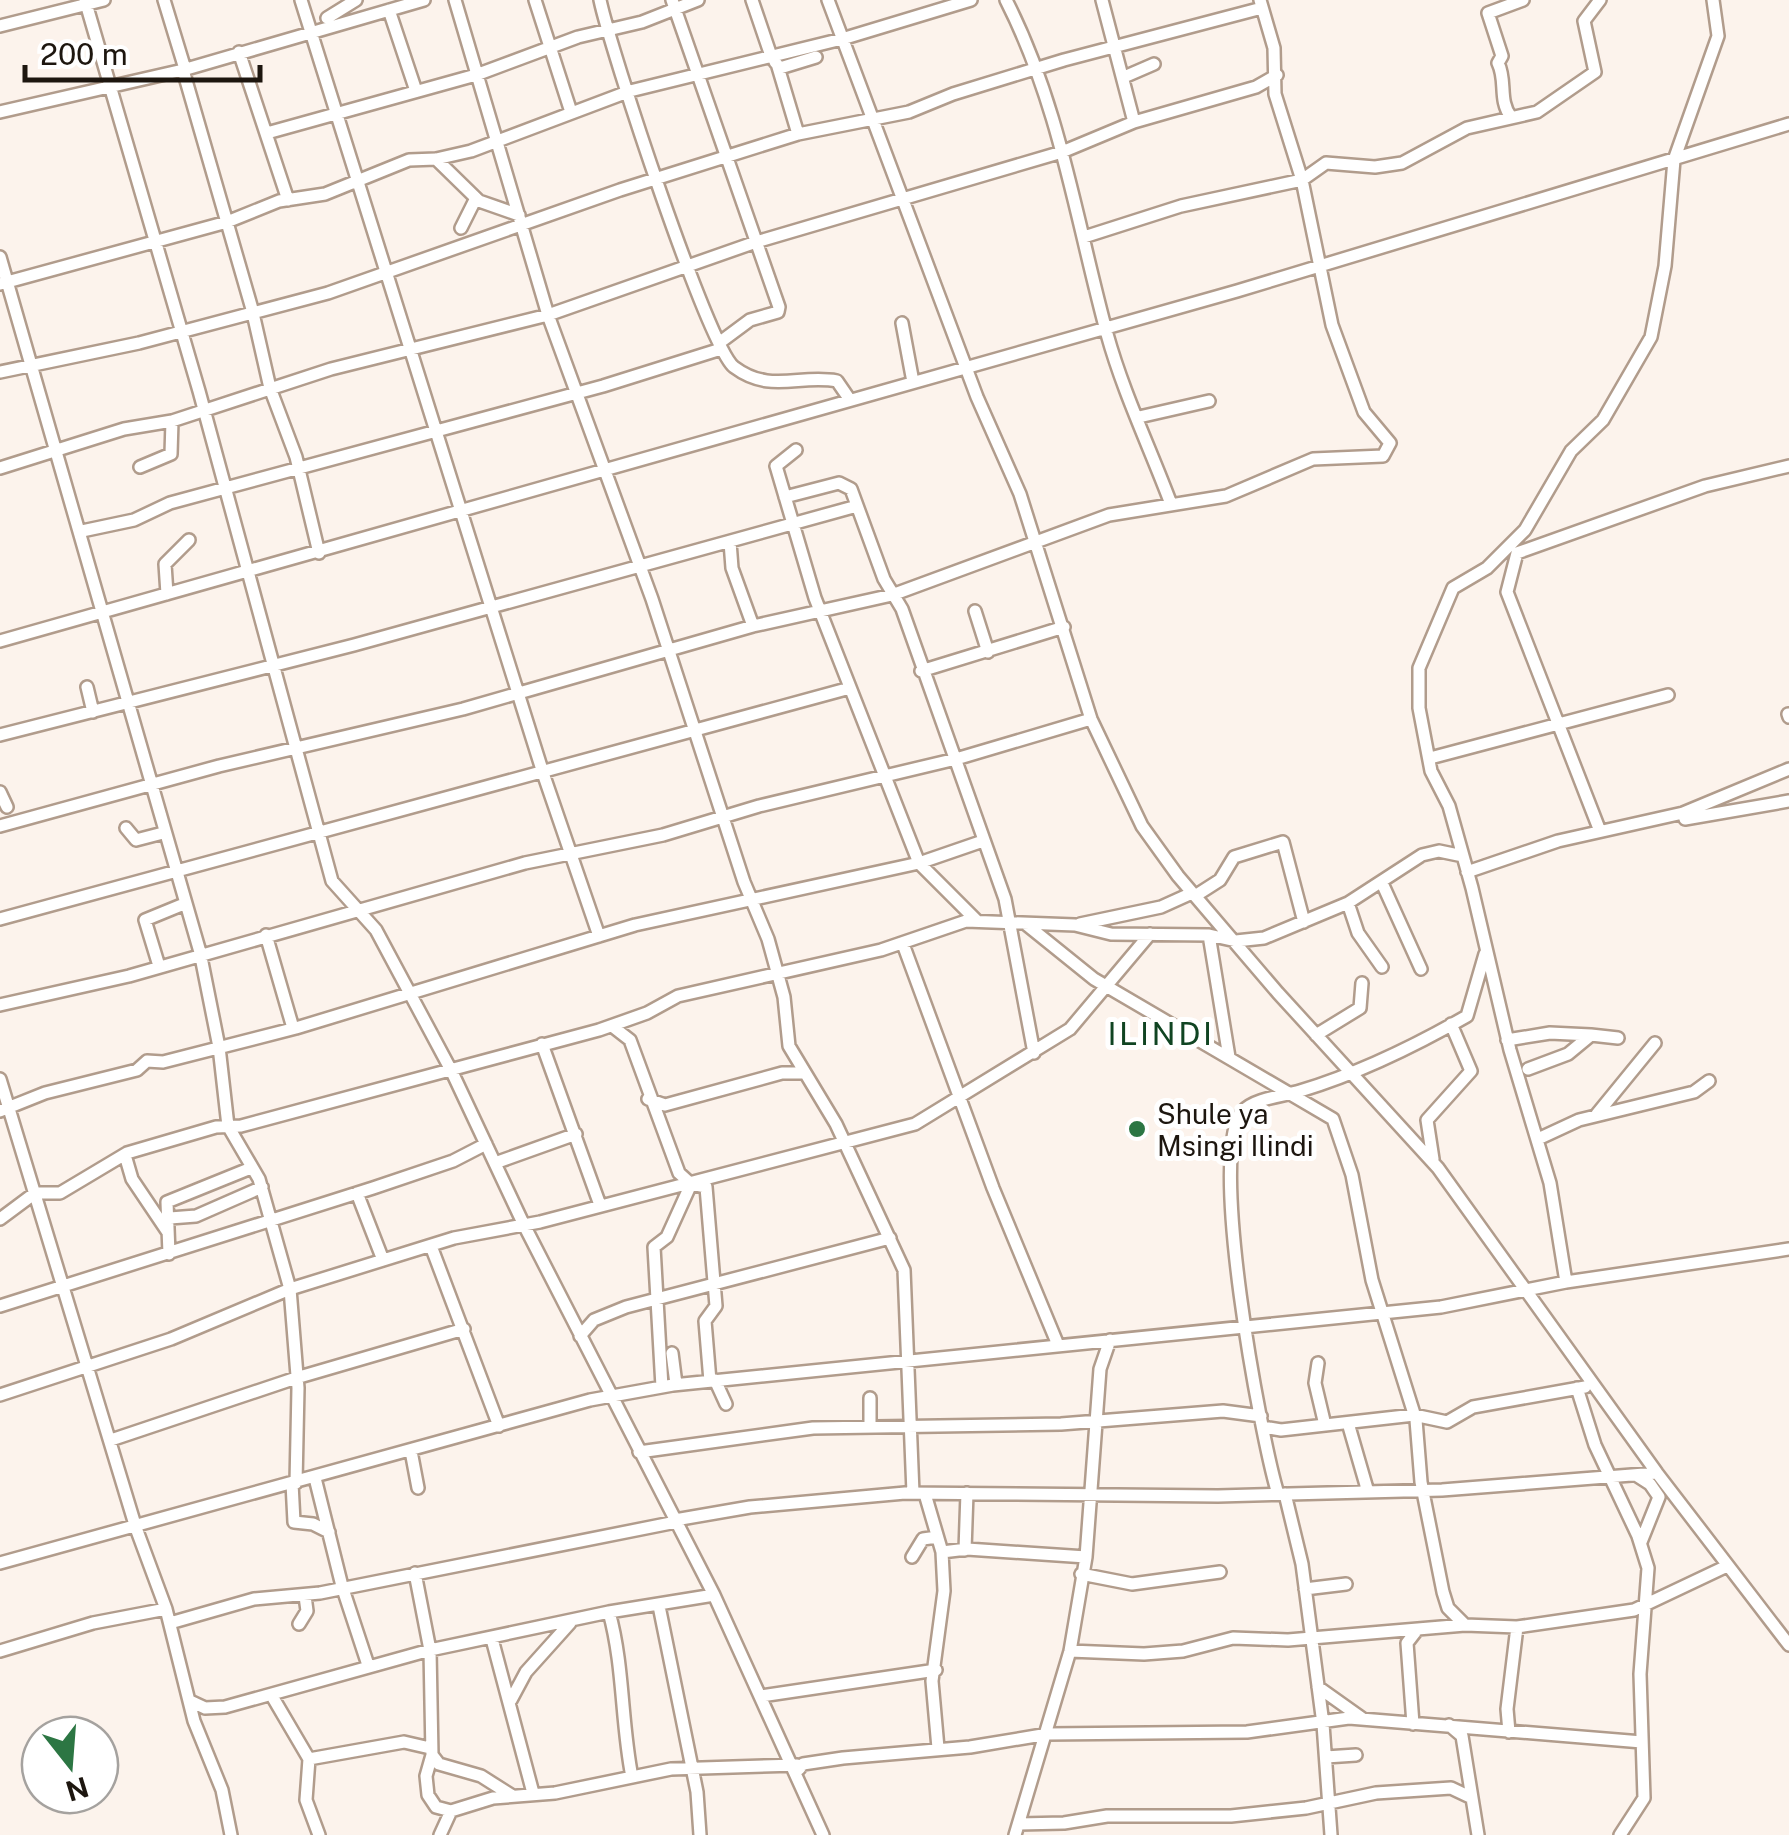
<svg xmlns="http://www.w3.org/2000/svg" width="1789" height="1835" font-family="'Public Sans',sans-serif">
<rect width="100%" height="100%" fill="#fcf3ec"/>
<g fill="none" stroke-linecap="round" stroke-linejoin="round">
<defs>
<path id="minor" d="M 85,0 L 199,391 L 332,881 L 376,930 L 452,1072 L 523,1223 L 714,1595 L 823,1835
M 164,0 L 185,69
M 301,0 L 543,773 L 599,936
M 455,0 L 548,315 L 652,599 L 744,882 L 768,939 L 784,997 L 789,1046 L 836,1124 L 904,1270 L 913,1493
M 535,0 L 571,112
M 600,0 C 610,48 708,347 734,367 C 770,394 799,374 837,381 L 850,400
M 672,0 L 779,307 L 778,312 L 750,320 L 719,343
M 752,0 L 770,53
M 828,0 L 977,397 L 1020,494 L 1091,719 L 1142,826 L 1178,876 L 1278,993 L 1438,1168 L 1657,1473 L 1789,1645
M 1006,0 C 1060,106 1076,220 1107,334 C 1123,392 1150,448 1171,504
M 1102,0 L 1134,122
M 389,10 L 416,91
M 327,18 L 356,0
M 0,26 L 104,0
M 239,52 L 288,200
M 775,62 L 780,68 L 816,57
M 778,67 L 798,134
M 183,70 L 252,309 L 270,388 L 296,457 L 319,553
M 1124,77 L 1154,64
M 0,112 L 183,70 L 424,0
M 1511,117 C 1498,100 1507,81 1498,63 L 1502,56 L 1488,13 L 1523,0
M 267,133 L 476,75 L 578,37 L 642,22 L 698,0
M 436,159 L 479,201 L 519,215
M 461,228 L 476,198
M 1084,237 L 1181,206 L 1302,180 L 1326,163 L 1375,167 L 1402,163 L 1467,128 L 1537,112 L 1595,72 L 1584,21 L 1600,0
M 0,257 L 200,952 L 219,1047 L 228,1126 L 259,1179 L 290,1289 L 298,1388 L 296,1483
M 0,284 L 227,222 L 279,201 L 325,194 L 409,160 L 436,159 L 471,151 L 630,91 L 842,39 L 971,0
M 902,323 L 913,382
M 0,372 L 139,343 L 328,293 L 620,190 L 798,134 L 909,112 L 953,94 L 1064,60 L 1262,8
M 1139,417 L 1209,401
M 796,450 L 776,466 L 815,598 L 919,863 L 976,920
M 140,467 L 171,454 L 172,421
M 0,468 L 124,429 L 172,421 L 331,369 L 548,315 L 756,242 L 1062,152 L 1134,122 L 1256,87 L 1277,75
M 785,497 L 839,483 L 851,489 L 884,579 L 902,609 L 1005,899 L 1034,1053
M 82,531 L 134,520 L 170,503 L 603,386 L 721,349
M 730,542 L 732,568 L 753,626
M 167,594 L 165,564 L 189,540
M 975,611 L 988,652
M 0,641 L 1237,291 L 1789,124
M 921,671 L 1064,627
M 87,687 L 93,712
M 1788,714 L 1789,717
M 0,735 L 354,645 L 857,506
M 1434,757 L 1668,695
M 0,792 L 7,807
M 1685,819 L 1789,801
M 0,826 L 219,766 L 463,709 L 753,626 L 892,595 L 1109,515 L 1226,496 L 1313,459 L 1383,456 L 1390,443 L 1364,412 L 1332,325 L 1302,180 L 1275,94 L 1274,48 L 1260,0
M 1598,826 L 1507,592 L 1517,553 L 1705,486 L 1789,466
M 126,828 L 136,840 L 163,833
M 1467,872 L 1558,841 L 1683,813 L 1789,769
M 1382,883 L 1421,969
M 1195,896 L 1220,880 L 1234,857 L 1283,842 L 1304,922
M 1348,903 L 1358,933 L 1382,967
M 0,919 L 850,688
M 1080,924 L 1161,907 L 1192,893
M 1027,925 L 1094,979 L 1333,1119 L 1352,1175 L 1372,1280 L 1416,1420 L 1421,1482 L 1443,1592 L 1448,1608 L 1465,1625
M 266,935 L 293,1028
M 1209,935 L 1229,1057
M 903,944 L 993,1188 L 1058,1345
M 159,966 L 145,920 L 184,904
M 0,1005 L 129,976 L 525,863 L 663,835 L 759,806 L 956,759 L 1091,719
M 612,1026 L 630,1040 L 679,1173 L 691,1184 L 706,1187 L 716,1306 L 705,1321 L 710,1381
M 1316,1035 L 1360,1008 L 1362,983
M 1507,1040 L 1550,1033 L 1591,1035
M 542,1044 L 600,1205
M 1528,1069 L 1568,1054 L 1591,1035 L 1618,1038
M 0,1079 L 136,1528 L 166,1609 L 194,1721 L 222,1790 L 231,1835
M 648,1099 L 665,1105 L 782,1073 L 804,1073
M 0,1111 L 45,1093 L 137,1070 L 147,1061 L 163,1062 L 296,1028 L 635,925 L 919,863 L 983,841
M 1597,1114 L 1655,1043
M 1538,1139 L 1579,1120 L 1694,1092 L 1709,1081
M 125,1155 L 132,1179 L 167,1231
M 1433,1159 L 1427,1120 L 1471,1071 L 1451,1024
M 495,1163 L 576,1134
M 357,1193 L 383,1260
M 170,1218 L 196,1216 L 262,1187
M 0,1219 L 35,1193 L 60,1193 L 127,1153 L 216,1127 L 241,1126 L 599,1030 L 647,1013 L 678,996 L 881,950 L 966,921 L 1075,925 L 1111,934 L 1209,935 L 1236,941 L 1264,938 L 1348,903 L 1422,855 L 1439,851 L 1463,856
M 431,1246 L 499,1426
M 169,1254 L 167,1202 L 251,1168
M 1566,1282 L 1550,1183 L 1510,1050 L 1472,888 L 1449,806 L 1431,771 L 1419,708 L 1419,668 L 1453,588 L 1487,568 L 1525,530 L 1571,451 L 1603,420 L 1651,337 L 1665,266 L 1674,160 L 1718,36 L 1713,0
M 0,1306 L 373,1188 L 453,1161 L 486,1144
M 580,1336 L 594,1320 L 626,1307 L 890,1238
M 672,1353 L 676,1384
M 1318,1363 L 1315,1383 L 1325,1425
M 715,1380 L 726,1404
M 662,1387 L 654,1247 L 667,1237 L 691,1184
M 1577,1388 L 1595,1445 L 1638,1536 L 1648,1568 L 1640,1674 L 1644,1798 L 1620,1835
M 0,1395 L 171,1339 L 290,1289 L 454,1238 L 540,1222 L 915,1124 L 1070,1029 L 1150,934
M 1348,1423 L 1368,1492
M 870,1427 L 870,1398
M 1263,1427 L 1281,1430 L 1414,1415 L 1447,1422 L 1473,1407 L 1585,1387
M 111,1440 L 296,1378 L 464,1329
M 411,1451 L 418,1488
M 639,1452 L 813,1428 L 1061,1424 L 1223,1411 L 1261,1416
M 1636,1475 L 1650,1484 L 1659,1497 L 1641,1542
M 315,1478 L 342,1586 L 368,1665
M 292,1483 L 294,1522 L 313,1524 L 329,1532
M 925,1494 L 942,1552 L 944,1591 L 932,1681 L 938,1748
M 1278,1494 C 1261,1439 1206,1147 1243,1111 C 1255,1098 1284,1096 1300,1091 C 1360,1073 1413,1047 1467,1016 L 1485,954
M 1285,1494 L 1302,1564 L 1323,1724 L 1331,1835
M 675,1520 L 750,1507 L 905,1493 L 1218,1496 L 1442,1490 L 1657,1473
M 965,1550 L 967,1493
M 942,1552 L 967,1549 L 1086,1557
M 912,1557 L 923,1539 L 937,1537
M 0,1563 L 590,1400 L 673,1385 L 1441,1307 L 1566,1282 L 1789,1249
M 415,1573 L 430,1650 L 432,1755 L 439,1764 L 481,1776 L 511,1795
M 1081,1574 L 1132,1584 L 1220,1572
M 1305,1589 L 1346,1584
M 659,1606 L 697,1792 L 700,1835
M 609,1612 C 624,1666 621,1722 632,1777
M 170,1623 L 254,1599 L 320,1593 L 676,1522
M 299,1624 L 307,1611 L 305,1596
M 492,1639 L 533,1793
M 0,1651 L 93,1623 L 166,1609
M 1070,1651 L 1144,1654 L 1183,1651 L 1233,1638 L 1288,1640 L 1465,1625 L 1517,1627 L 1634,1610 L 1727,1566
M 1318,1687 L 1363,1719
M 272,1696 L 309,1759 L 404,1742 L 430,1748
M 761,1696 L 936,1670
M 511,1700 L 526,1672 L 570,1623
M 190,1701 L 205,1708 L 225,1707 L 430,1650 L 609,1612 L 714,1595
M 1413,1724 L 1407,1643 L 1417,1630
M 1449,1725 L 1462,1736 L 1478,1835
M 1509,1732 L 1507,1709 L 1517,1627
M 432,1755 L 426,1776 L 428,1795 L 436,1807 L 451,1811 L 493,1798 L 555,1793 L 671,1769 L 797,1765 L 799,1769 L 803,1764 L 843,1758 L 970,1747 L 1048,1734 L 1247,1732 L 1349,1718 L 1642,1742
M 1326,1757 L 1356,1755
M 309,1759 L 306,1800 L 319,1835
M 1019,1824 L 1064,1823 L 1107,1816 L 1231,1816 L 1306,1808 L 1376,1793 L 1451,1788 L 1470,1797
M 440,1835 L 451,1811
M 1015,1835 L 1070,1651 L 1086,1557 L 1100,1369 L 1110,1340"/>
</defs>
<use href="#minor" stroke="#b19c8c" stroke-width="16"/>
<use href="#minor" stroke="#fff" stroke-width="11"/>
</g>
<circle fill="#2c7643" stroke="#fff" stroke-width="4" cx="1137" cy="1129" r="10"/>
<g text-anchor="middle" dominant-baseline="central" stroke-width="10" stroke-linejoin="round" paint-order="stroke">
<g font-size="28" fill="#1d160f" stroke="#fff" text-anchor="start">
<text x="1157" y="1113">Shule ya<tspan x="1157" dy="32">Msingi Ilindi</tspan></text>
</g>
<g font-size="32" letter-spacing="2.5" fill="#104422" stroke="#fff">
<text x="1161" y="1033">ILINDI</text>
</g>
</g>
<g transform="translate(70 1765) rotate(163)"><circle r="48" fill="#ffffff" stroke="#a5a29f" stroke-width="2.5"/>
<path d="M0-8L18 38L0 25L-18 38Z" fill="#2c7643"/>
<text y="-15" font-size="28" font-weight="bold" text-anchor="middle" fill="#1d160f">N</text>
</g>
<path d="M25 65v15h235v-15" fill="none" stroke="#1d160f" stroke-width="5"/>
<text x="40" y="65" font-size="30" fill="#1d160f" stroke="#ffffff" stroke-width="8" paint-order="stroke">200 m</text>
</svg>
